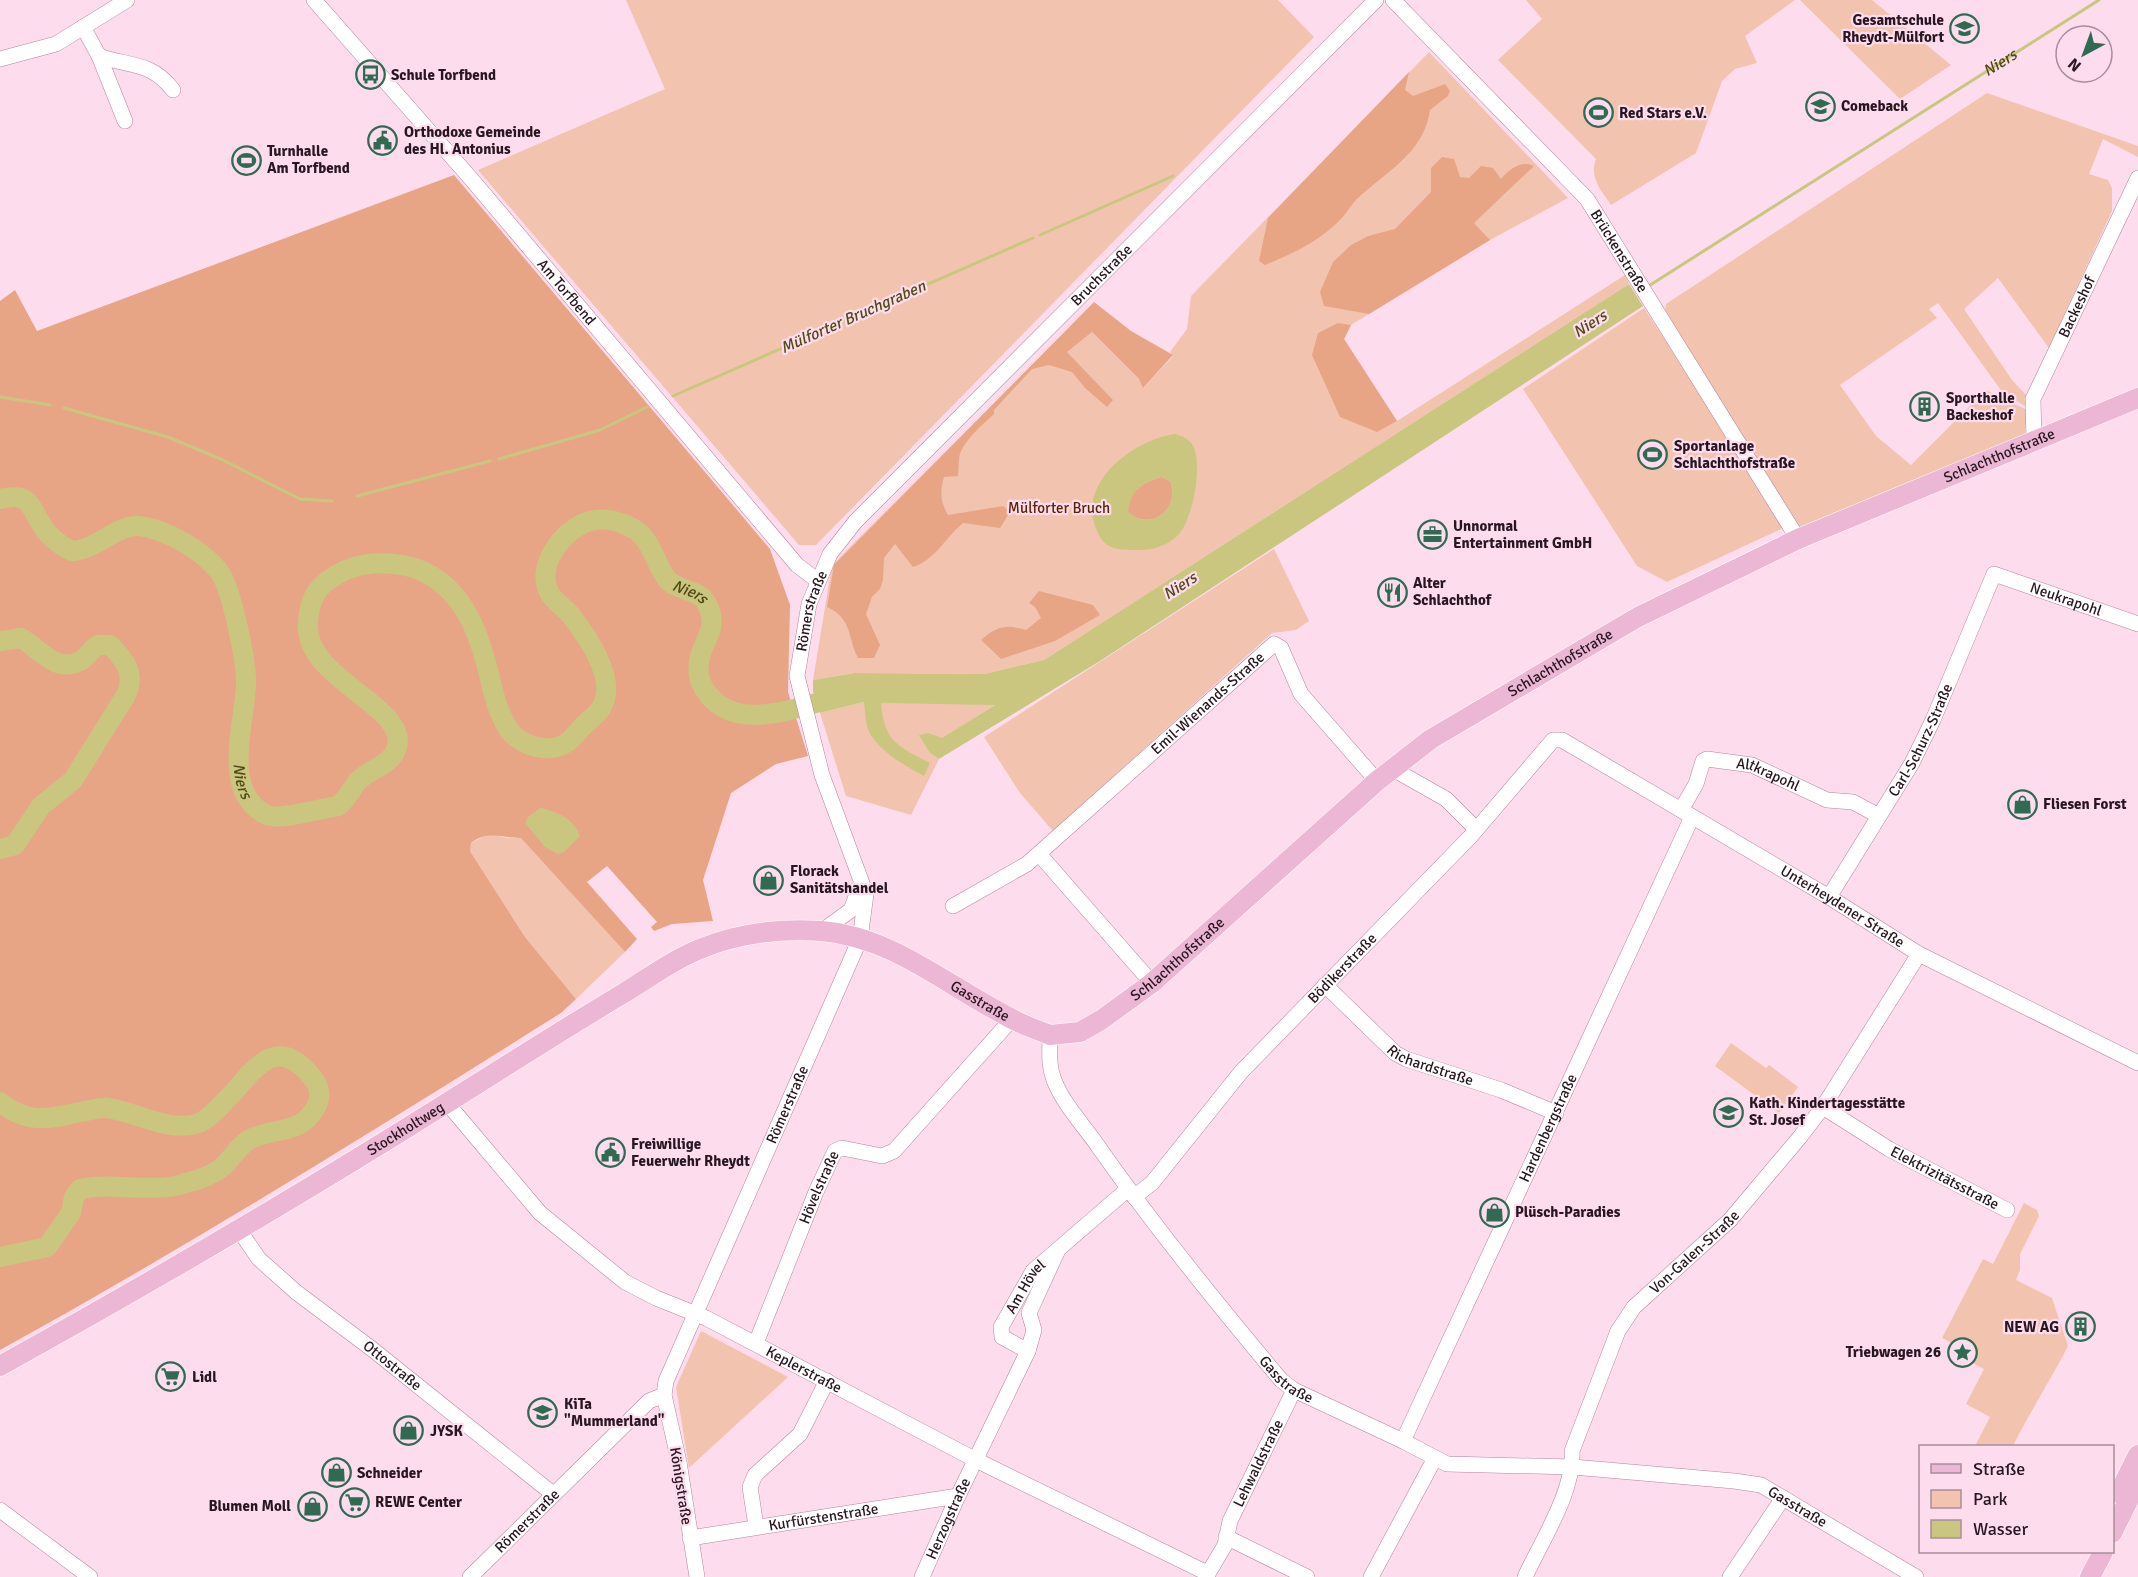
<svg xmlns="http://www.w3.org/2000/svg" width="2138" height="1577" font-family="Signika,sans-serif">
<rect width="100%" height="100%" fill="#fddced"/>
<path fill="#f2c4af" d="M 626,0 L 1278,0 L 1314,37 L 816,545 L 799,545 L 478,170 L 665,89 Z
M 1526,0 L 1795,0 L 1745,36 L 1757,63 L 1735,69 L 1722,81 L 1696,153 L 1611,205 C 1601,190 1589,178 1596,159 L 1498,60 L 1542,19 Z
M 1800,0 L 1872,0 L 1951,65 L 1900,99 Z
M 1429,52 L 1568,198 L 1490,240 L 1351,325 L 1344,339 L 1397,421 L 1625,275 L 1629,284 L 1044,660 L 984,674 L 855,673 L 813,680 L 832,565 L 1056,341 L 1066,352 L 1092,332 L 1139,379 L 1144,387 L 1173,356 L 1170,352 L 1187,329 L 1191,296 Z
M 1987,93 L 2138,146 L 2138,157 L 2103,139 L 2089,174 L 2108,180 L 2112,188 L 2112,211 L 2049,348 L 1998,278 L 1964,309 L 2012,380 L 2029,398 L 2025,406 L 2003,393 L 1938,303 L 1929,309 L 1937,318 L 1840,385 L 1876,436 L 1911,465 L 1986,390 L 2027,410 L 2025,434 L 1802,537 L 1665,311 L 1666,304 Z
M 1644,308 L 1784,522 L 1781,529 L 1667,582 L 1637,566 L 1523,389 Z
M 1274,549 L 1309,621 L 1296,630 L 1272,633 L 1053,831 L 1020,793 L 984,737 Z
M 864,702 L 996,704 L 942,739 L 929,733 L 930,753 L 939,759 L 911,815 L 846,796 L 820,713 Z
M 491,833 L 506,838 L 521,837 L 625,952 L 576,999 L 525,937 L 470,851 L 471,843 Z
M 1731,1043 L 1766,1068 L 1769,1065 L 1798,1087 L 1779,1113 L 1715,1066 Z
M 2024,1203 L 2037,1210 L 2039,1216 L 2020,1254 L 2020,1270 L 2016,1280 L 2052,1298 L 2068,1346 C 2050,1381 2030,1412 2013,1446 L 1975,1446 L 1990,1417 L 1966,1404 L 1984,1369 L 1950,1351 L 1953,1344 L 1942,1338 L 1983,1259 L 1993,1264 Z
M 701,1331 L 788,1377 L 689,1468 L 676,1387 Z"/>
<path fill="#e8a586" d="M 1409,72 L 1405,90 L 1413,96 L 1445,84 L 1450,91 L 1448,96 L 1430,110 C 1424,154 1385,172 1356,200 C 1350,206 1346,215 1339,221 C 1318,242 1292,254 1265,265 L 1259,261 L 1268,218 Z
M 1442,157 L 1454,159 L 1460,177 L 1469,178 L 1481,166 L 1493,168 L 1501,179 C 1510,169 1520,160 1534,166 L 1474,223 L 1490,240 L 1369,314 L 1324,306 L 1320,292 L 1333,262 L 1351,245 L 1368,236 L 1395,229 L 1431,192 L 1431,168 Z
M 454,175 L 770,549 L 790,605 L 788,692 L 808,756 L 776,764 L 731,793 L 703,880 L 713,921 L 672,924 L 654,931 L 651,927 L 657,922 L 607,866 L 587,882 L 637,939 L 625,952 L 521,838 C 501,838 488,830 471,843 L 470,851 L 525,937 L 576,999 L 561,1013 C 376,1129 191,1245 0,1350 L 0,301 L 15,290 L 37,331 Z
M 1094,302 L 1131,331 L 1173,355 L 1143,388 L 1139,379 L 1092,332 L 1067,352 L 1113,400 L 1107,407 L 1085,388 L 1072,372 L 1049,365 L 1032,369 L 994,410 L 994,414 C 982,425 968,437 961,451 C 958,457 959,469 958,476 L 944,477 C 940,492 940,501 948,515 L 1003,506 L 1010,512 L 1000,528 L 963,523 C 946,537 935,560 913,567 L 895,544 L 884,558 L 883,580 L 880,589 L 872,597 L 866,614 L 880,645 L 874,658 L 858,658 C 847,637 853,619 827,607 L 834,565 Z
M 1338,323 L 1351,325 L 1344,339 L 1397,421 L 1377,432 L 1340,417 L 1312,355 L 1318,333 Z
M 1161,477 L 1170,481 C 1181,510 1149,533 1127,511 C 1132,489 1140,484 1161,477 Z
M 1039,591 L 1093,605 L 1100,615 L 1055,641 L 1001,659 L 981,640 C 997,626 1006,624 1026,630 L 1041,618 L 1035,607 L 1029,603 Z"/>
<path fill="#cac680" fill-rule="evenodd" d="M 1629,284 L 1643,306 L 1100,661 L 939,759 L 930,753 L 919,735 L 929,733 L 942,738 L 995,705 L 881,703 C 884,741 897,746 930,763 L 924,776 C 905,766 873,748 867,726 C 865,719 865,710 864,702 L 820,713 L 813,691 L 813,680 L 855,673 L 984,674 L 1044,660 Z
M 1175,434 C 1182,436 1190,439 1193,446 C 1203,465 1193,513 1182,530 C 1172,545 1154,550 1138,550 C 1129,550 1119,550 1111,547 C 1101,542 1099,535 1095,526 C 1079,480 1136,439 1175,434 ZM 1161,477 L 1170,481 C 1181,511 1148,533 1128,511 C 1132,489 1140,484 1161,477 Z
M 540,808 C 557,811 574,819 580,836 L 564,852 L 558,854 L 545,847 L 525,823 L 528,817 Z"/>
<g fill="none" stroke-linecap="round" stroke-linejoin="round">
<g stroke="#cac680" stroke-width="3">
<path d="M 1040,235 L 1173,176"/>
<path id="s1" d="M 1647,287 L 2099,0"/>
<path d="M 673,396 L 1033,238"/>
<path d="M 0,397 L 50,405"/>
<path d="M 64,408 L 168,437 L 223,460 L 300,499 L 332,501"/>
<path d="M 499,459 L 600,430 L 647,407"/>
<path d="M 357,496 L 490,461"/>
</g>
<g stroke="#cac680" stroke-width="20">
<path id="s2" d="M 0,499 C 27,493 28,501 40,522 C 46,534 60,546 72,551 C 96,550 118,524 139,526 C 166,529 200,549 218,570 C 231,584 247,664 246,684 C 245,723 220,793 267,815 C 281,821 321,808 338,806 C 348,799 351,788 359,780 C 370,769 388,766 395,752 C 417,708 303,681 308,623 C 309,607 312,593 326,582 C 346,566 369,561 394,564 C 445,569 471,609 484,656 C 491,679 494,704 506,725 C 517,746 550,756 569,741 C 574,737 578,731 583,726 C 589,720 597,715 601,708 C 618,681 589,639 573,618 C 567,609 556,603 550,594 C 534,566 564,528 590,521 C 606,517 620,521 634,529 C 651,539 655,562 666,578 C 677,593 700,587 708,606 C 719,631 702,639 699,662 C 697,673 700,684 707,693 C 738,735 801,705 842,696"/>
<path d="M 0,641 L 21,638 C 39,648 56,674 80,661 C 87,658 91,649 98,645 L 110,645 C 125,660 136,674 126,695 L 73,780 L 41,806 L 15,845 L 0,849"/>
<path d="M 0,1102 C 30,1126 51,1118 85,1111 C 92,1110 101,1107 108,1108 C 136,1112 168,1132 196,1124 C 209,1120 219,1107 228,1098 C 251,1075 272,1035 306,1070 C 313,1078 321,1086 319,1098 C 318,1107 309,1118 302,1123 C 292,1130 264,1132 250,1139 C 238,1146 231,1160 221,1168 C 208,1178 190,1182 175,1186 C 143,1192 111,1182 80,1189 L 74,1197 L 71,1213 L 47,1247 L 0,1257"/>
</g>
<defs>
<g id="minor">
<path id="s3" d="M 314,0 L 473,181 L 797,565 L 818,581"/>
<path id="s4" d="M 1393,0 L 1587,199 L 1798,539"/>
<path d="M 83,27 L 99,56 L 125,121"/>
<path d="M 99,56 C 130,67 151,61 173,90"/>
<path d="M 0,59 L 56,44 L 127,0"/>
<path id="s5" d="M 2034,441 L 2033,399 L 2138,178"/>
<path d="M 1393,769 L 1446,799 L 1476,829"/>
<path id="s6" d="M 1681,810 L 1696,784 L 1703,761 L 1707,759 L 1752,765 L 1827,800 L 1853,802 L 1879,816"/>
<path d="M 1039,854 L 1152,983"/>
<path id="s7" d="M 1829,897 L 1912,763 L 1933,720 L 1994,574 L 2138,624"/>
<path id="s8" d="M 953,906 L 1027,864 L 1274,644 L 1281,648 L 1301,694 L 1377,781"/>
<path d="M 822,931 L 851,910 L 860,886"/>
<path id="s9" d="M 1325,985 L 1395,1053 L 1406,1059 L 1501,1090 L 1556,1113"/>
<path id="s10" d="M 1050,1035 C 1050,1051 1048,1065 1054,1080 C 1063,1104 1086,1128 1100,1149 C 1156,1229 1218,1305 1281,1380 L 1294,1390 L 1403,1441 L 1447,1464 L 1573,1467 L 1734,1481 L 1761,1485 L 1916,1577"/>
<path id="s11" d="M 447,1103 L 540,1213 L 625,1282 L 656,1298 L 706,1318 L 976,1460 L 1207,1573"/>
<path id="s12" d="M 1823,1107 L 1889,1149 L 2007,1210"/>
<path id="s13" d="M 1134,1197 L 1152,1183 L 1241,1072 L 1470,837 L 1553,740 L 1562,740 L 1829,897 L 1919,954 L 2138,1063"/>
<path id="s14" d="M 239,1230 L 259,1259 L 296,1292 L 372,1349 L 553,1494"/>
<path id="s15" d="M 756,1343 L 816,1192 L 835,1151 L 842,1148 L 882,1156 L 894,1151 L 1012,1019"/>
<path id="s16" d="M 1028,1351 L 1002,1337 L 1001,1327 L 1033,1271 L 1128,1189"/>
<path id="s17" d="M 1403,1441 L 1692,817"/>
<path d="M 0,1510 L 90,1577"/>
<path d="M 756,1526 L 750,1487 L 755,1475 L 800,1434 L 827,1381"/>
<path d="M 1226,1537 L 1307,1577"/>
<path id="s18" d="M 690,1538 L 958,1496"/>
<path id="s19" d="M 470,1577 L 649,1401 L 664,1395"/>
<path id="s20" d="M 697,1577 L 679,1462 L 664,1395 L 666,1381 L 860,939 L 866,894 L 822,775 L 797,676 L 809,604 L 830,554 L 855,522 L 1376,0"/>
<path id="s21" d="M 922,1577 L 958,1496 L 1028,1351 L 1034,1330 L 1029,1313 L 1058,1250"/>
<path id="s22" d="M 1206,1577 L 1225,1545 L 1230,1521 L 1294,1390"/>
<path d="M 1371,1577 L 1435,1458"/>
<path id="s23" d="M 1525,1577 C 1541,1542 1575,1490 1572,1451 L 1618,1331 L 1634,1307 L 1730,1220 L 1800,1137 L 1823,1107 L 1919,954"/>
<path d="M 1730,1577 L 1783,1498"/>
</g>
<g id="major">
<path id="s24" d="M 0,1366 C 152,1282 302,1194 450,1101 C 508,1065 565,1028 624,993 C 650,977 677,957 705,947 C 741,933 783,928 821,931 C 899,937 958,996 1027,1026 L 1050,1035 L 1080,1032 L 1101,1020 L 1152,983 L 1377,781 L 1431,739 L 1638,617 L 1798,539 L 2138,398"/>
<path d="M 2119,1493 L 2138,1455"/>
<path d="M 2112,1533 L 2138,1481"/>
<path d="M 2090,1577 L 2103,1552"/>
</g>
</defs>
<use href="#minor" stroke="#b4839d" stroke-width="16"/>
<use href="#major" stroke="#fff" stroke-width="21"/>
<use href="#minor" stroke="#fff" stroke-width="15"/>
<use href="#major" stroke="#ecb6d5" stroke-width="20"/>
</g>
<defs>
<symbol id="school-ring" viewBox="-11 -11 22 22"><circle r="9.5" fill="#fddced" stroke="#306a53" stroke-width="1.5"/><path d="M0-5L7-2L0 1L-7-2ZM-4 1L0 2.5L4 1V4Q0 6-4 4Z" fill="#306a53"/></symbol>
<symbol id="bus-ring" viewBox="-11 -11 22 22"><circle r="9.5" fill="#fddced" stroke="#306a53" stroke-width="1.5"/><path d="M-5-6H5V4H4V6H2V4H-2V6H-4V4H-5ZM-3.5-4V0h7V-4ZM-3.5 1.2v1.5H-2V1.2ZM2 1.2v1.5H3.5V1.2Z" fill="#306a53"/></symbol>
<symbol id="stadium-ring" viewBox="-11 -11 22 22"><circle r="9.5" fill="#fddced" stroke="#306a53" stroke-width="1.5"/><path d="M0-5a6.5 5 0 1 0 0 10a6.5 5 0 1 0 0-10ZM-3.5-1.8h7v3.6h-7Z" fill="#306a53"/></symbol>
<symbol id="civic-ring" viewBox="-11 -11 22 22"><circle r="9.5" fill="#fddced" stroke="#306a53" stroke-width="1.5"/><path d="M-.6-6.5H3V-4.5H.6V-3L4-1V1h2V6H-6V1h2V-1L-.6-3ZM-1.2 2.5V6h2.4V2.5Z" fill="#306a53"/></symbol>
<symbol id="building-ring" viewBox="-11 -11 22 22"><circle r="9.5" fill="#fddced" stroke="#306a53" stroke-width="1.5"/><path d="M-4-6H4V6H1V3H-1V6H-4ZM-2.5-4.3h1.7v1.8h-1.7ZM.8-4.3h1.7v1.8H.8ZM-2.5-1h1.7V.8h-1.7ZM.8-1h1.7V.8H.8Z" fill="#306a53"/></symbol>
<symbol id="office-ring" viewBox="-11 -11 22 22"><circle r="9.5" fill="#fddced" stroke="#306a53" stroke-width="1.5"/><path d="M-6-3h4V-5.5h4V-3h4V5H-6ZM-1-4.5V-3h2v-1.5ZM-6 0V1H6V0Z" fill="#306a53"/></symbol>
<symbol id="restaurant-ring" viewBox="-11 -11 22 22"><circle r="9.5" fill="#fddced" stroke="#306a53" stroke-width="1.5"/><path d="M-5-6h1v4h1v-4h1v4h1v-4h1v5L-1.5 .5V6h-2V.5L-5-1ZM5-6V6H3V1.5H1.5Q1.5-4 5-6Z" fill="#306a53"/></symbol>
<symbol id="shop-ring" viewBox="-11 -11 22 22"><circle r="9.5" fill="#fddced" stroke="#306a53" stroke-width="1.5"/><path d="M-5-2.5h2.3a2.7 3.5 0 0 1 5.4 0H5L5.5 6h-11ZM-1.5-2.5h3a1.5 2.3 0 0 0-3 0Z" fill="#306a53"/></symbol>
<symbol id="sight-ring" viewBox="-11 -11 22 22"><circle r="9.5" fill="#fddced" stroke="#306a53" stroke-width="1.5"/><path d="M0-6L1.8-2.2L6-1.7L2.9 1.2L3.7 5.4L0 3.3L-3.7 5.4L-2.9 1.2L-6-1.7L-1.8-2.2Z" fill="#306a53"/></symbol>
<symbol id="supermarket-ring" viewBox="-11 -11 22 22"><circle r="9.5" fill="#fddced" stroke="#306a53" stroke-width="1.5"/><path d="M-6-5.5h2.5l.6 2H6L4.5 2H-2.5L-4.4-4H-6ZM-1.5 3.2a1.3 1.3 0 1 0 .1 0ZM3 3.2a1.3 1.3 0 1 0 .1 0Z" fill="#306a53"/></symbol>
</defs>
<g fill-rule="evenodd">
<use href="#school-ring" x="1948" y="12" width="33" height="33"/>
<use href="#bus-ring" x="354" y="58" width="33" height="33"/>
<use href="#school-ring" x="1804" y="90" width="33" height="33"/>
<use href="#stadium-ring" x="1582" y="96" width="33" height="33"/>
<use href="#civic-ring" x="366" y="124" width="33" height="33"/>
<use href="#stadium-ring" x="230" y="144" width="33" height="33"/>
<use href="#building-ring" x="1908" y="390" width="33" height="33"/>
<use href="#stadium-ring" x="1636" y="438" width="33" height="33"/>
<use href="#office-ring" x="1416" y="518" width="33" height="33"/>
<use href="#restaurant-ring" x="1376" y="576" width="33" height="33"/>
<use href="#shop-ring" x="2006" y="788" width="33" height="33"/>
<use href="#shop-ring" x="752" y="864" width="33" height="33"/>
<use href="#school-ring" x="1712" y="1096" width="33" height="33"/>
<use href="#civic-ring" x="594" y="1136" width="33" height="33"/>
<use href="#shop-ring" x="1478" y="1196" width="33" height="33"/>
<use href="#building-ring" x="2064" y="1310" width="33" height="33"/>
<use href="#sight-ring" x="1946" y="1336" width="33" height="33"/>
<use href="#supermarket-ring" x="154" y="1360" width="33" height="33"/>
<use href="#school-ring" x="526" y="1396" width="33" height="33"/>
<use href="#shop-ring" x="392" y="1414" width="33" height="33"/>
<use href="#shop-ring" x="320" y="1456" width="33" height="33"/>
<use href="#supermarket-ring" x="338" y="1486" width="33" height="33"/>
<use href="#shop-ring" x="296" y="1490" width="33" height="33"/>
</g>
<g text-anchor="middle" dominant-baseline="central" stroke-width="4.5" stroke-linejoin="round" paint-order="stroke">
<g font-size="15" font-weight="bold" fill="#281620" stroke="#fddced" text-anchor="start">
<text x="1944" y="20" text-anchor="end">Gesamtschule<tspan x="1944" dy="17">Rheydt-Mülfort</tspan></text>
<text x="391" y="75">Schule Torfbend</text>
<text x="1841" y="106">Comeback</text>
<text x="1619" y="113">Red Stars e.V.</text>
<text x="404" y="132">Orthodoxe Gemeinde<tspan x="404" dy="17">des Hl. Antonius</tspan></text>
<text x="267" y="151">Turnhalle<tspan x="267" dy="17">Am Torfbend</tspan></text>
<text x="1946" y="398">Sporthalle<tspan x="1946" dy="17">Backeshof</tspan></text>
<text x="1674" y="446">Sportanlage<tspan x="1674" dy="17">Schlachthofstraße</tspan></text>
<text x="1453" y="526">Unnormal<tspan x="1453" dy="17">Entertainment GmbH</tspan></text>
<text x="1413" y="583">Alter<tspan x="1413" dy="17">Schlachthof</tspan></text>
<text x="2043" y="804">Fliesen Forst</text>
<text x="790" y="871">Florack<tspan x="790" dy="17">Sanitätshandel</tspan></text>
<text x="1749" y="1103">Kath. Kindertagesstätte<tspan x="1749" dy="17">St. Josef</tspan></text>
<text x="631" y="1144">Freiwillige<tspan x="631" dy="17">Feuerwehr Rheydt</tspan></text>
<text x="1515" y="1212">Plüsch-Paradies</text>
<text x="2059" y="1327" text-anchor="end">NEW AG</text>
<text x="1941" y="1352" text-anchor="end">Triebwagen 26</text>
<text x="192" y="1377">Lidl</text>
<text x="564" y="1404">KiTa<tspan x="564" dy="17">"Mummerland"</tspan></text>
<text x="430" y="1431">JYSK</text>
<text x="357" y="1473">Schneider</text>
<text x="375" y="1502">REWE Center</text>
<text x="291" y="1506" text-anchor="end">Blumen Moll</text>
</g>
<g font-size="15" fill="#281620" stroke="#fddced">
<text stroke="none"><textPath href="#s4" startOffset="339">Brückenstraße</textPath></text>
<text stroke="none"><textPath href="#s20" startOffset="1473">Bruchstraße</textPath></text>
<text stroke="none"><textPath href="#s3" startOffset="386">Am Torfbend</textPath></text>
<text stroke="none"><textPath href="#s5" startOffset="144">Backeshof</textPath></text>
<text stroke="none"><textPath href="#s24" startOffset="2316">Schlachthofstraße</textPath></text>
<text stroke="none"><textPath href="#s7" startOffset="440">Neukrapohl</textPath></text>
<text stroke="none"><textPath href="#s20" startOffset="1023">Römerstraße</textPath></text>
<text stroke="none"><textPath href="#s24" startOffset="1830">Schlachthofstraße</textPath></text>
<text stroke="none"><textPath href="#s8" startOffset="327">Emil-Wienands-Straße</textPath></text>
<text stroke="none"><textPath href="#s7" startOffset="182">Carl-Schurz-Straße</textPath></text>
<text stroke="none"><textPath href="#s6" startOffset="122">Altkrapohl</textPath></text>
<text stroke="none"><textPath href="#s13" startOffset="956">Unterheydener Straße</textPath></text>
<text stroke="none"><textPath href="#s24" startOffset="1344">Schlachthofstraße</textPath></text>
<text stroke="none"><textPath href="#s13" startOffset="310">Bödikerstraße</textPath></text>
<text stroke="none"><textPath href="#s24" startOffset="1114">Gasstraße</textPath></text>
<text stroke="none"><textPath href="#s9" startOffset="135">Richardstraße</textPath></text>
<text stroke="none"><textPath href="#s20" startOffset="501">Römerstraße</textPath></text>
<text stroke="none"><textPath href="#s24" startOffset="470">Stockholtweg</textPath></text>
<text stroke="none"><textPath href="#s17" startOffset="345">Hardenbergstraße</textPath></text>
<text stroke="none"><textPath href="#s12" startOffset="141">Elektrizitätsstraße</textPath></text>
<text stroke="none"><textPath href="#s15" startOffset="168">Hövelstraße</textPath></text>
<text stroke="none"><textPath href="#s23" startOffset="375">Von-Galen-Straße</textPath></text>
<text stroke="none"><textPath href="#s16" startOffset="87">Am Hövel</textPath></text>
<text stroke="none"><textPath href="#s14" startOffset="206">Ottostraße</textPath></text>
<text stroke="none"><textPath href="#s11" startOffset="453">Keplerstraße</textPath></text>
<text stroke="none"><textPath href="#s10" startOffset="426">Gasstraße</textPath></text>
<text stroke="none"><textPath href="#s22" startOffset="126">Lehwaldstraße</textPath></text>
<text transform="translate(681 1486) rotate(81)">Königstraße</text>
<text stroke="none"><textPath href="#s10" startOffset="966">Gasstraße</textPath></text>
<text stroke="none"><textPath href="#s18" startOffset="135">Kurfürstenstraße</textPath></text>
<text stroke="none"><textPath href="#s21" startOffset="64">Herzogstraße</textPath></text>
<text stroke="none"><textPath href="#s19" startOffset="80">Römerstraße</textPath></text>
</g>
<g font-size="15" fill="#5d2200" stroke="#fddced">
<text x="1059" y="508">Mülforter Bruch</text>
</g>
<g font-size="16" font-style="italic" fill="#4f4b16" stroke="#fddced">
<text stroke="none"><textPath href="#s1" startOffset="418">Niers</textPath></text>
<text transform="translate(853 317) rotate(-24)">Mülforter Bruchgraben</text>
<text transform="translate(1590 324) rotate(-33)">Niers</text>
<text transform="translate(1180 586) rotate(-33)">Niers</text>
<text stroke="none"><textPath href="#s2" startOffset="1646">Niers</textPath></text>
<text stroke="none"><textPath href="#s2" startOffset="477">Niers</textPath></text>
</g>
</g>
<rect x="1919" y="1445" width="195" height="108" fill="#fddced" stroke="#a88d9b" stroke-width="1.5"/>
<rect x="1931" y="1464" width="30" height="9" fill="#ecb6d5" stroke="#a88d9b" stroke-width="1.5"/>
<text x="1973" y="1475" font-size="18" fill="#281620">Straße</text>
<rect x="1931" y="1490" width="30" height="18" fill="#f2c4af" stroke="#a88d9b" stroke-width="1.5"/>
<text x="1973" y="1505" font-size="18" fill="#281620">Park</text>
<rect x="1931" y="1520" width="30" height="18" fill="#cac680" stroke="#a88d9b" stroke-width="1.5"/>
<text x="1973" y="1535" font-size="18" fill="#281620">Wasser</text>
<g transform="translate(2084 54) rotate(221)"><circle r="28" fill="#fddced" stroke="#a88d9b" stroke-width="1.5"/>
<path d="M0-4.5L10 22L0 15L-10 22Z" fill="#306a53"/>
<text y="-9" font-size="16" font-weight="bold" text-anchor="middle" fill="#281620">N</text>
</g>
</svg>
